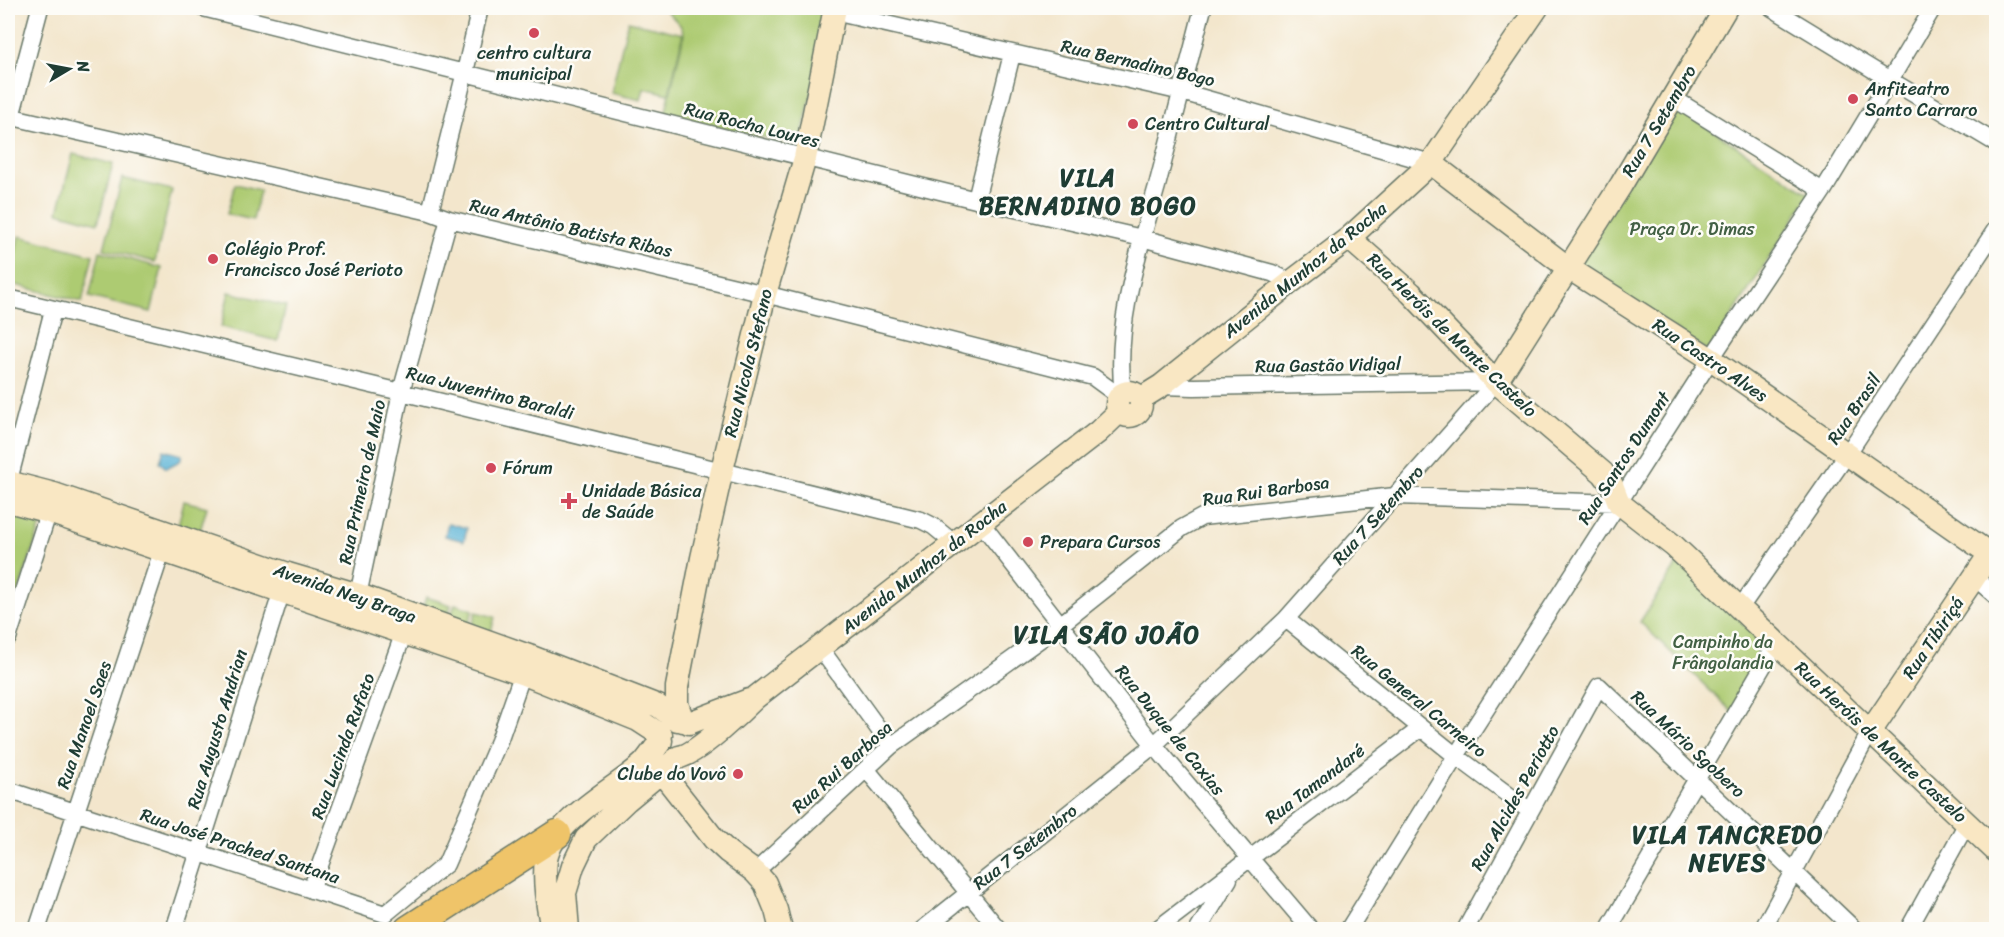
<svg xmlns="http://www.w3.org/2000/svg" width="2004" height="937" font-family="Sriracha,sans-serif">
<rect width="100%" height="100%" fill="#fdfcf7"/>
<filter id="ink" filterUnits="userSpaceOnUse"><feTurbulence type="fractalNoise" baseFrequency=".0167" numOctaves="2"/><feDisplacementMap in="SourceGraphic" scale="12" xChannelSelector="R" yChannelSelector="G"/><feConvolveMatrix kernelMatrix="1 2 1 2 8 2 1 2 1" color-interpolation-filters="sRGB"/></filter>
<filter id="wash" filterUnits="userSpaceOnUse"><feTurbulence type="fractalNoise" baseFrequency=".008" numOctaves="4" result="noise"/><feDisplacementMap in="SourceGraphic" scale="24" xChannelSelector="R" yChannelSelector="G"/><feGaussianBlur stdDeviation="1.35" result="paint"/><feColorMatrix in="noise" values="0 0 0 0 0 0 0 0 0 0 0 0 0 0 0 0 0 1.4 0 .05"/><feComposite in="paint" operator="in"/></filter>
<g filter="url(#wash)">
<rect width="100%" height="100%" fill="#f3e6cc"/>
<path fill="#adcb72" stroke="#668453" stroke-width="1.5" d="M 664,8 L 833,8 L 799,145 L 665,115 L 684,34 L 680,25 Z
M 628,21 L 683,34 L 669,94 L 644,88 L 641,100 L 611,93 Z
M 1675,106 L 1810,194 L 1709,352 L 1573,265 Z
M 73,154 L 113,164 L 98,223 L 58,212 Z
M 122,178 L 172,190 L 155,262 L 104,249 Z
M 235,184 L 260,190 L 253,220 L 227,214 Z
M 19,236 L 93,255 L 82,302 L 8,283 Z
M 100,251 L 162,268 L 151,312 L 89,297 Z
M 229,292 L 286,306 L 278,341 L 221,327 Z
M 184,501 L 207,507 L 200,531 L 178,525 Z
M 8,505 L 44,516 L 8,623 Z
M 1679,561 L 1769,647 L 1732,712 L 1640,622 Z
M 426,597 L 451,605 L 446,621 L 421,613 Z
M 455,604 L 473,610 L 467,628 L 449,622 Z
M 476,612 L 495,617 L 490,635 L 471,630 Z"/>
<path fill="#58b2d6" stroke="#3c7885" stroke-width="1.5" d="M 164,450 L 182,455 L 180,461 L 166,468 L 160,462 Z
M 448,523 L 467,528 L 464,541 L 445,536 Z"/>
</g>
<g filter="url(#ink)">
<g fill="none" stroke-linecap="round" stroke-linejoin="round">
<defs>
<path id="street" d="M 203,8 L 976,200 L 1142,238 L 1272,273 L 1291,282
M 1772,8 L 1890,80 L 1996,143
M 834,12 L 1182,92 L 1431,163
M 1673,98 L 1823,191
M 8,116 L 430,212 L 449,219 L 765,294 L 1093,377 L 1119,396
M 11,117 L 40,8
M 976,200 L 1012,54
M 430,212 L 465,72 L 480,8
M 8,298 L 401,392 L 921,520 L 933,526 L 955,544
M 1161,386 L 1194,387 L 1496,382
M 1123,393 C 1114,326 1139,250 1157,186 C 1173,126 1188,67 1203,8
M 8,484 L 53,310
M 981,523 L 1154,745 L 1311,930
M 1974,577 L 1996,596
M 356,605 L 401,392 L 449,219
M 1740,608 L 1848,453 L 1996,229
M 1286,619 L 1456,756 L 1530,811
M 8,638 L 52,501
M 820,648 L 891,746
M 867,770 L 999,930
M 8,790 L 385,914 L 446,864 L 499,741 L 526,664
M 755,872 L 891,746 L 1060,625 L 1182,528 L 1202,517 L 1395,496 L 1619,503
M 311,890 L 407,624
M 37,930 L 165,542
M 174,930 L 285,581
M 922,930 L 1154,745 L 1286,619 L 1496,382
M 1156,930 L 1421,728
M 1198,930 L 1229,879
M 1348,930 L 1456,756 L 1718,348 L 1823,191 L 1890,80 L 1933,8
M 1465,930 L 1599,686 L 1855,930
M 1608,930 L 1776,644
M 1762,930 L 1870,732
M 1908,930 L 1967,823"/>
<path id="secondary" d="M 1431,163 L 1567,267 L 1711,359 L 1990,554 L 1870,732
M 1349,238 L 1411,293 L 1496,382 L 1603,473 L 1612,485 L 1619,503 L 1674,546 L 1996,851
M 1496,382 L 1621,185 L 1726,8
M1117 404a12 12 0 1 1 24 0a12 12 0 1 1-24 0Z
M 1140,399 L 1161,386 L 1291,282 L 1349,238 L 1431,163 L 1537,8
M 8,482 L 54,494 L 288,574 L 359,595 L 529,656 L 658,706 L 677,720
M 8,501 L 49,512 L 524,674 L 638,720 L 661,735
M 683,721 L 677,704 L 677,687 L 702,558 L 722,470 L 765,294 L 805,158 L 835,8
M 689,723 L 749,700
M 662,773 L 714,839 L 728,852 L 755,872 L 765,883 L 776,910 L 781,930
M 552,930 C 548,908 543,882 546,860 C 553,819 615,790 644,763 C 650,756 655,748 661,741
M 568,930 L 565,893 L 573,866 L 586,839 L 627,800 L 679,757 C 696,755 742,711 756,697 L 1098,432 L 1119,412"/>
<path id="highway" d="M 408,930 L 557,834"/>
</defs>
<use href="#street" stroke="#697869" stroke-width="19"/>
<use href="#secondary" stroke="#697869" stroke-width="25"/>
<use href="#highway" stroke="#697869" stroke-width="31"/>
<use href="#street" stroke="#fff" stroke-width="16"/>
<use href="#secondary" stroke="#f9e7c3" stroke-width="22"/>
<use href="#highway" stroke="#efc469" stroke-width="28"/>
</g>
</g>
<g fill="#d1495b" stroke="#fdfcf7" stroke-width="2">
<circle cx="534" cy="33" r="6"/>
<circle cx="1853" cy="99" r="6"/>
<circle cx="1133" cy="124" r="6"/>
<circle cx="213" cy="259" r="6"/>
<circle cx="491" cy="468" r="6"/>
<path d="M566 492h6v6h6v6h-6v6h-6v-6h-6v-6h6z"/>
<circle cx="1028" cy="542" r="6"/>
<circle cx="738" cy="774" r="6"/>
</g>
<g text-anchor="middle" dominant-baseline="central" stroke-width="5" stroke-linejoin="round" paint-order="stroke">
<g font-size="18" fill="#1f3d34" stroke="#fdfcf7" text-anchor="start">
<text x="534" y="53" text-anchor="middle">centro cultura<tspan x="534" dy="21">municipal</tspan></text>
<text x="1865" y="89">Anfiteatro<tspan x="1865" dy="21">Santo Carraro</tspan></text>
<text x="1145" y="124">Centro Cultural</text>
<text x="225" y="249">Colégio Prof.<tspan x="225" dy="21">Francisco José Perioto</tspan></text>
<text x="503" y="468">Fórum</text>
<text x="582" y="491">Unidade Básica<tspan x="582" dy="21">de Saúde</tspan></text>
<text x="1040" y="542">Prepara Cursos</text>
<text x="726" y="774" text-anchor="end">Clube do Vovô</text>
</g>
<g font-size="18" fill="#1f3d34" stroke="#fdfcf7">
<text transform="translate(1138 63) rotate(13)">Rua Bernadino Bogo</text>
<text transform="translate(1659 121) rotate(-59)">Rua 7 Setembro</text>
<text transform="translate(752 125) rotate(14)">Rua Rocha Loures</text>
<text transform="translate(571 228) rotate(13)">Rua Antônio Batista Ribas</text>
<text transform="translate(1305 270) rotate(-39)">Avenida Munhoz da Rocha</text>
<text transform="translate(1452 335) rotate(44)">Rua Heróis de Monte Castelo</text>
<text transform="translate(1710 360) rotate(34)">Rua Castro Alves</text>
<text transform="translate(748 363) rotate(-76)">Rua Nicola Stefano</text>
<text transform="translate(1328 365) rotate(-1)">Rua Gastão Vidigal</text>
<text transform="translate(490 393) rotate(14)">Rua Juventino Baraldi</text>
<text transform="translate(1854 409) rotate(-56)">Rua Brasil</text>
<text transform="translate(1624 458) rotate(-57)">Rua Santos Dumont</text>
<text transform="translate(362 482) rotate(-78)">Rua Primeiro de Maio</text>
<text transform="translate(1266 491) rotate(-8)">Rua Rui Barbosa</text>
<text transform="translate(1378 515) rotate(-48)">Rua 7 Setembro</text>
<text transform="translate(924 567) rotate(-38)">Avenida Munhoz da Rocha</text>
<text transform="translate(345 593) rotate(19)">Avenida Ney Braga</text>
<text transform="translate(1933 638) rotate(-56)">Rua Tibiriçá</text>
<text transform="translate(1419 701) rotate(39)">Rua General Carneiro</text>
<text transform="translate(84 725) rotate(-71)">Rua Manoel Saes</text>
<text transform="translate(217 729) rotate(-73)">Rua Augusto Andrian</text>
<text transform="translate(1170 730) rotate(51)">Rua Duque de Caxias</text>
<text transform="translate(1881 742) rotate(43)">Rua Heróis de Monte Castelo</text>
<text transform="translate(1688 744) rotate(43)">Rua Mário Sgobero</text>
<text transform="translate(343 746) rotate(-70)">Rua Lucinda Rufato</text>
<text transform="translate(842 767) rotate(-42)">Rua Rui Barbosa</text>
<text transform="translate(1315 784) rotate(-37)">Rua Tamandaré</text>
<text transform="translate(1515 798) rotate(-61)">Rua Alcides Periotto</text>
<text transform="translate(240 846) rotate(18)">Rua José Prached Santana</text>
<text transform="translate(1025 847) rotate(-38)">Rua 7 Setembro</text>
</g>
<g font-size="18" fill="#426044" stroke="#fdfcf7">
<text x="1692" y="229">Praça Dr. Dimas</text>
<text x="1723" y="642">Campinho da<tspan x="1723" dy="21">Frângolandia</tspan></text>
</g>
<g font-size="24" font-weight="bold" letter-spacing="1.5" fill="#1f3d34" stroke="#fdfcf7">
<text x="1088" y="178">VILA<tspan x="1088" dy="28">BERNADINO BOGO</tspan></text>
<text x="1107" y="635">VILA SÃO JOÃO</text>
<text x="1728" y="835">VILA TANCREDO<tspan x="1728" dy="28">NEVES</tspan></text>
</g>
</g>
<rect width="2004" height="937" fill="none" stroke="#fdfcf7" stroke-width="30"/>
<g transform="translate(69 69) rotate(80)" stroke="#fdfcf7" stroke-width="4.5" paint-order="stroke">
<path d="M0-4.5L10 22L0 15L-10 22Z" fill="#1f3d34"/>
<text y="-9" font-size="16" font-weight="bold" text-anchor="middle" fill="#1f3d34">N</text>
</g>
</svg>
